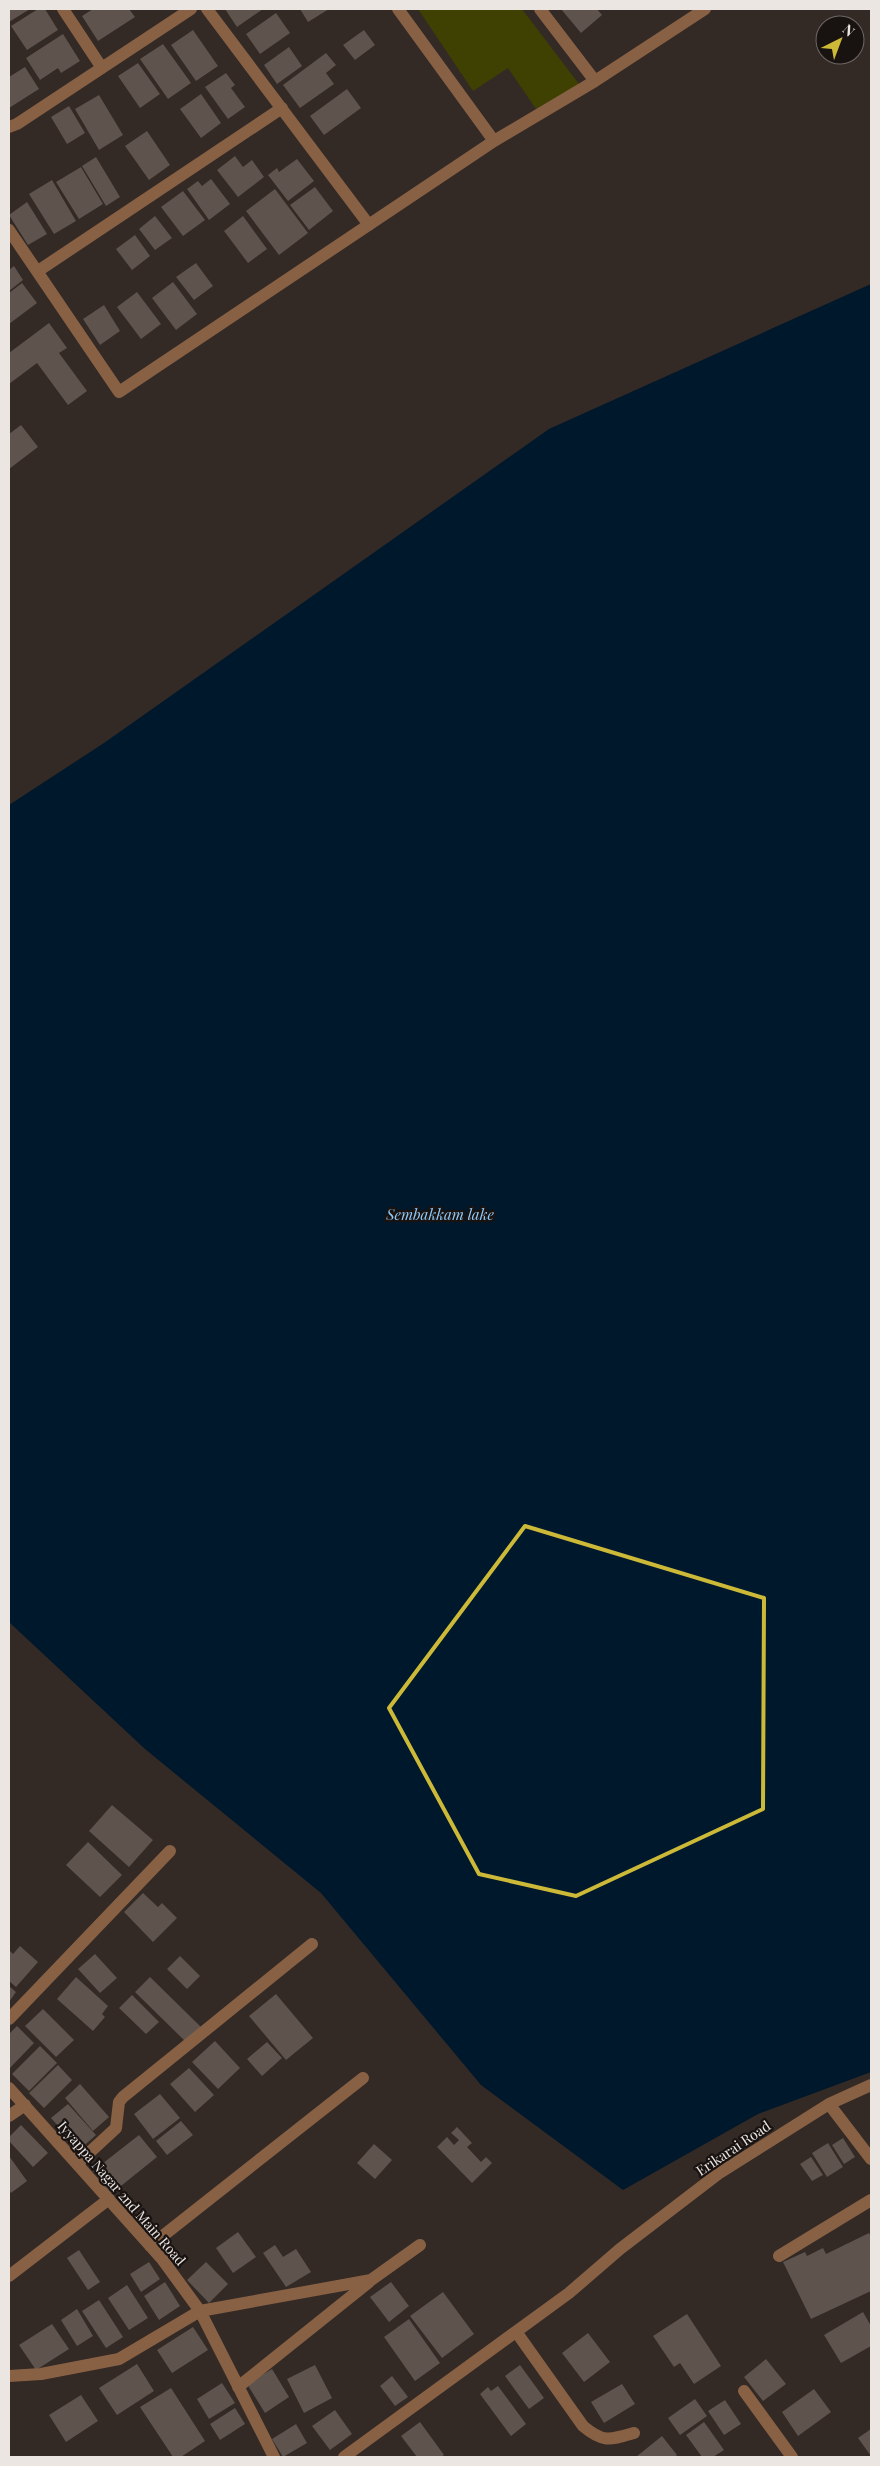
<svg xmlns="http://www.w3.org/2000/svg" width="880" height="2466" font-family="'Playfair Display',serif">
<rect width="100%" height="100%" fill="#332925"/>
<path fill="#3f4103" d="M 418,9 L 522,9 L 579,84 L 536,109 L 508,68 L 473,91 Z"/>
<path fill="#00182c" d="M 871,284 L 871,2072 L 758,2114 L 623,2190 L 481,2085 L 321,1893 L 145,1749 L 9,1622 L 9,805 L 104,743 L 549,429 Z"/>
<path fill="#5e544d" d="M 9,9 L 30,9 L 9,22 Z
M 38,9 L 45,9 L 58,30 L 27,50 L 11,26 Z
M 93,9 L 129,9 L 135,17 L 98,41 L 82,16 Z
M 225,9 L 263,9 L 237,27 Z
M 300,9 L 329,9 L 308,22 Z
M 561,9 L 597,9 L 602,15 L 581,33 Z
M 276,13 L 290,33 L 260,54 L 246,34 Z
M 193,30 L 218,66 L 196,81 L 171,45 Z
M 364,30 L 375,45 L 355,60 L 343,45 Z
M 63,34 L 80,61 L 61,73 L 58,68 L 40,80 L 26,58 Z
M 163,44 L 191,83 L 168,99 L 140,59 Z
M 289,47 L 302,66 L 277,84 L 264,65 Z
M 326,53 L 336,65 L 326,73 L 334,84 L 300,108 L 283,85 Z
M 138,63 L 160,94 L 140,108 L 118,76 Z
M 25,67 L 39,89 L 9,108 L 9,77 Z
M 226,73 L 235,85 L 231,88 L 245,107 L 228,119 L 205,87 Z
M 347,89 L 361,108 L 324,135 L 310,116 Z
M 201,94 L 221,123 L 201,138 L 180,109 Z
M 99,95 L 123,135 L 99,150 L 75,109 Z
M 69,106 L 85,133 L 67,144 L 51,117 Z
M 147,131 L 170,165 L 149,180 L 125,146 Z
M 235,156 L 243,167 L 252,160 L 264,177 L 238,197 L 217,170 Z
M 96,157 L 120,197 L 106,206 L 82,166 Z
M 297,159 L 314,181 L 288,201 L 268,175 L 277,168 L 279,172 Z
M 81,167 L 103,204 L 79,219 L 56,182 Z
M 211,179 L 230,204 L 209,220 L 187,189 L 198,181 L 202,186 Z
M 52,180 L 76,221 L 54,234 L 29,194 Z
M 315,187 L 333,211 L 309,230 L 290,205 Z
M 275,189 L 308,233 L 279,255 L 246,211 Z
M 183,191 L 205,220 L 183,236 L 161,207 Z
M 27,202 L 47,234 L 28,245 L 9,215 Z
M 155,216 L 172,238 L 155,250 L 139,229 Z
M 243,216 L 267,249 L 248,263 L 224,231 Z
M 135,235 L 150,256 L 132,270 L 116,249 Z
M 196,263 L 213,286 L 194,300 L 176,277 Z
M 14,266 L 23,280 L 9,291 L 9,270 Z
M 173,282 L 197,314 L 176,330 L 152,298 Z
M 22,283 L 37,303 L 9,324 L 9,293 Z
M 137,292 L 161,324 L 141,339 L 117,307 Z
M 104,305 L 120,331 L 100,345 L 83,319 Z
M 49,323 L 67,348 L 59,353 L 87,391 L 68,405 L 37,363 L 9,384 L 9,353 Z
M 21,425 L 38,447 L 9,469 L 9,434 Z
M 112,1805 L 153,1840 L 129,1867 L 89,1831 Z
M 88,1842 L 122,1875 L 100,1897 L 66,1865 Z
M 143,1893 L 158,1907 L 162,1903 L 177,1918 L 153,1942 L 124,1912 Z
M 20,1946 L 38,1962 L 16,1987 L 9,1981 L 9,1950 L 13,1954 Z
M 95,1954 L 117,1978 L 100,1993 L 78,1969 Z
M 180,1956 L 200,1976 L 187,1989 L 167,1969 Z
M 76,1977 L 108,2006 L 102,2014 L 105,2017 L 93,2031 L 57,1999 Z
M 150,1977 L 201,2027 L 186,2042 L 135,1992 Z
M 9,1986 L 16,1992 L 9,2002 Z
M 276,1994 L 313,2038 L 286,2060 L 249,2016 Z
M 132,1995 L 159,2022 L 146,2034 L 119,2008 Z
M 43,2009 L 74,2040 L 56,2057 L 25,2026 Z
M 17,2026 L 34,2043 L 9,2069 L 9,2034 Z
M 215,2041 L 240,2068 L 218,2089 L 192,2062 Z
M 267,2042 L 282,2058 L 262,2076 L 247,2059 Z
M 40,2046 L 57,2063 L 29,2091 L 12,2074 Z
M 58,2065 L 72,2080 L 44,2108 L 29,2093 Z
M 189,2068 L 214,2095 L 195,2112 L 170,2084 Z
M 80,2084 L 109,2117 L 93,2131 L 65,2098 Z
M 160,2094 L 180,2118 L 153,2139 L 134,2114 Z
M 68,2104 L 96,2135 L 79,2150 L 51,2118 Z
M 181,2121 L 193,2135 L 167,2155 L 156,2141 Z
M 21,2125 L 48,2153 L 33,2167 L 9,2141 L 9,2137 Z
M 457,2127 L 472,2143 L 467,2147 L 481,2162 L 486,2157 L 492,2163 L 472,2183 L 437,2147 L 447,2137 L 454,2145 L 459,2140 L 451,2133 Z
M 139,2135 L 157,2157 L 111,2194 L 93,2171 Z
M 843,2138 L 855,2157 L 844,2164 L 832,2145 Z
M 828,2143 L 843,2167 L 827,2177 L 812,2153 Z
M 374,2144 L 392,2160 L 375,2179 L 357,2163 Z
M 9,2156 L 27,2181 L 11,2193 L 9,2189 Z
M 811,2157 L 823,2175 L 812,2181 L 800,2164 Z
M 238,2232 L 256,2257 L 233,2273 L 216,2248 Z
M 869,2233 L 871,2237 L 871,2291 L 811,2319 L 783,2262 L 805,2252 L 807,2256 L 823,2248 L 826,2254 Z
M 275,2245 L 283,2257 L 296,2249 L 311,2272 L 286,2287 L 263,2253 Z
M 79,2250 L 100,2282 L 88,2290 L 67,2258 Z
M 149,2262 L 160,2279 L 141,2292 L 130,2274 Z
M 206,2262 L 228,2284 L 209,2303 L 187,2280 Z
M 165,2282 L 180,2306 L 159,2320 L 144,2296 Z
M 391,2282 L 409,2306 L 389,2322 L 370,2297 Z
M 127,2285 L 148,2318 L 129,2330 L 108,2298 Z
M 443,2292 L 474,2334 L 442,2358 L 410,2316 Z
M 99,2300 L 123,2337 L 106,2348 L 82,2311 Z
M 77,2309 L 93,2336 L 77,2346 L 61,2320 Z
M 863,2312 L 871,2326 L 871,2346 L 841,2363 L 824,2335 Z
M 687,2314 L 721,2366 L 694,2384 L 680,2363 L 674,2367 L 653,2336 Z
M 409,2319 L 440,2363 L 415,2381 L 384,2337 Z
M 52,2324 L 69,2349 L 36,2370 L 19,2345 Z
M 193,2327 L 208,2350 L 172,2373 L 157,2350 Z
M 588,2333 L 610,2362 L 584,2382 L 562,2353 Z
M 766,2359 L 786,2384 L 763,2401 L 744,2377 Z
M 137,2364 L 154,2391 L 117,2415 L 99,2388 Z
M 315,2365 L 332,2398 L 304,2413 L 287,2379 Z
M 520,2365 L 544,2398 L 529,2409 L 505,2376 Z
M 272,2369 L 289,2397 L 265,2413 L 247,2384 Z
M 392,2376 L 408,2397 L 395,2406 L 380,2386 Z
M 222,2383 L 235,2403 L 209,2419 L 197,2399 Z
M 622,2384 L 635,2404 L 604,2423 L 591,2402 Z
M 498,2386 L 526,2424 L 511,2436 L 480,2394 L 488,2387 L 491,2391 Z
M 171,2388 L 205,2441 L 181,2457 L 173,2457 L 140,2407 Z
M 814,2389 L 831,2412 L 798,2436 L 782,2412 Z
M 81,2395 L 98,2421 L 66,2442 L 49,2415 Z
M 695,2399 L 707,2416 L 680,2435 L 668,2418 Z
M 725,2400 L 741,2424 L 724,2435 L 708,2411 Z
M 235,2408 L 245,2424 L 220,2440 L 210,2424 Z
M 335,2410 L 352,2434 L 330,2450 L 312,2426 Z
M 420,2422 L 444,2455 L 441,2457 L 417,2457 L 401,2436 Z
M 704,2422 L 724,2450 L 713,2457 L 702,2457 L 686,2435 Z
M 296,2424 L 307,2443 L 283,2457 L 272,2439 Z
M 871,2429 L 871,2456 L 858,2438 Z
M 662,2436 L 677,2455 L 675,2457 L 636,2457 Z"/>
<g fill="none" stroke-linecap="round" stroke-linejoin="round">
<path stroke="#886145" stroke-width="12" d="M 63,9 L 102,68
M 207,9 L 369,225
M 398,9 L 494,141
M 540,9 L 595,81
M 9,127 L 17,124 L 191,9
M 9,230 L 119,392 L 494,141 L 595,81 L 705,9
M 38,271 L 282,108
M 9,2019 L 170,1851
M 9,2088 L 162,2259 L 200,2311 L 274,2457
M 829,2104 L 871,2159
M 9,2116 L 25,2105
M 77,2164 L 116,2128 L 119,2102 L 123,2097 L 312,1944
M 150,2246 L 363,2078
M 779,2256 L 871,2200
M 9,2276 L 109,2199
M 517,2333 L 583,2426 C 603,2443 610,2440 634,2433
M 9,2376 L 41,2374 L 119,2359 L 200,2311 L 371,2280 L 420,2245
M 238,2387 L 369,2282
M 744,2391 L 792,2457
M 344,2457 L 569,2293 L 620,2249 L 718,2174 L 829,2104 L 871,2085"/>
</g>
<path fill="none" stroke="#cdb938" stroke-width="4" stroke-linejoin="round" d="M 525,1526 L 764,1598 L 763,1809 L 576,1896 L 479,1874 L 389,1708 Z"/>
<g text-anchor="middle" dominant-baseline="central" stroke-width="4.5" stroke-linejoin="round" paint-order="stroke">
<g font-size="14" fill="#ece6e3" stroke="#181311">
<text transform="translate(733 2148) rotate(-34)">Erikarai Road</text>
<text transform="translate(122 2193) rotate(49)">Iyyappa Nagar 2nd Main Road</text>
</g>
<g font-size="15" font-style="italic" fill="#8fcafb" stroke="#181311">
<text x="440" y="1214">Sembakkam lake</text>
</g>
</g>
<rect width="880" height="2466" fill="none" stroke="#ece6e3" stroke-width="20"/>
<g transform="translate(840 40) rotate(42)"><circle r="24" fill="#181311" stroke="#6d6765"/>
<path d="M0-4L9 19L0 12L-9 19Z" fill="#cdb938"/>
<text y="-8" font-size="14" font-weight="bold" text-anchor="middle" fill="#ece6e3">N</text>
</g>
</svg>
